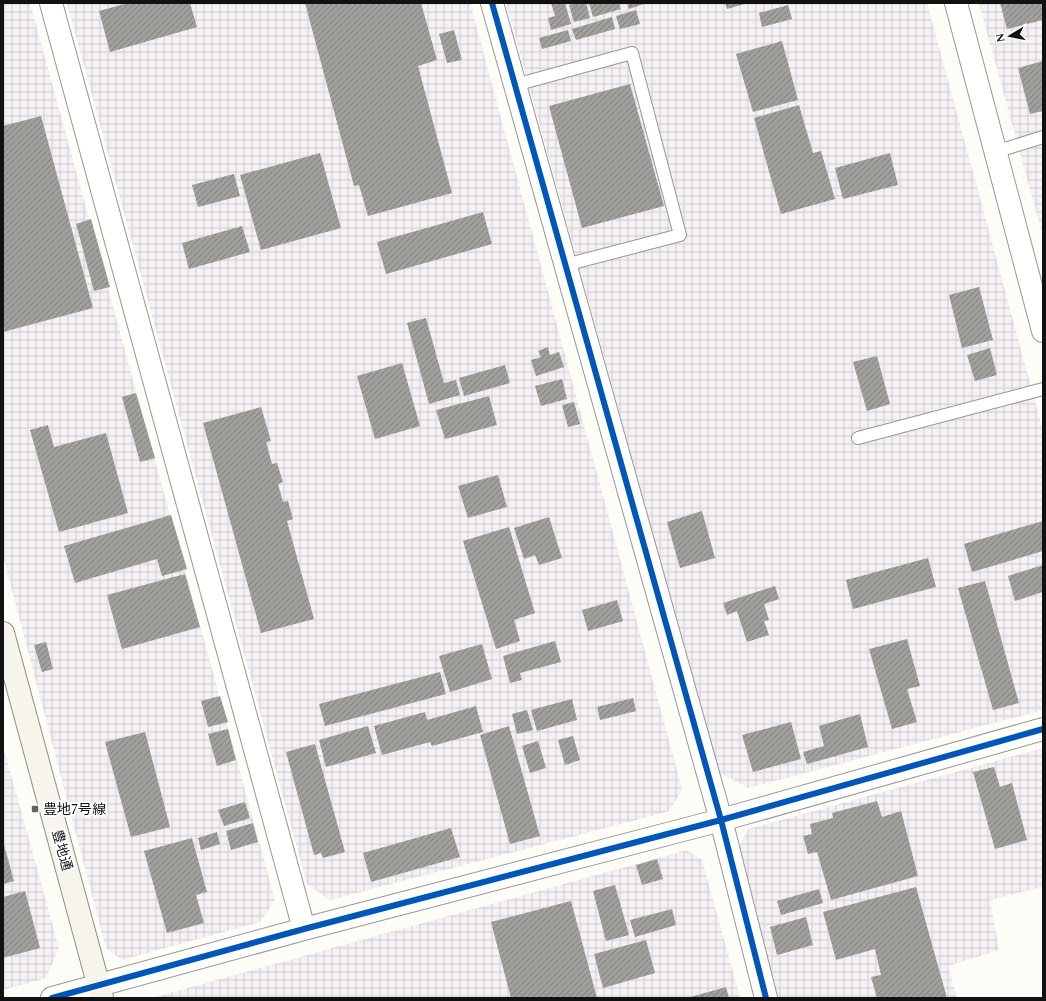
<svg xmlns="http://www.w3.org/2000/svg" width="1046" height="1001" font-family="Spectral,'Noto Sans JP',serif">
<defs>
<pattern id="industrial-grid" width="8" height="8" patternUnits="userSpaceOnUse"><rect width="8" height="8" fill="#f5f0f3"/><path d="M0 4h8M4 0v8" fill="none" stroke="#d1cdcf"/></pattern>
<pattern id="building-hatch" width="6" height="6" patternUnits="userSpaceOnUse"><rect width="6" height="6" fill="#a19f9c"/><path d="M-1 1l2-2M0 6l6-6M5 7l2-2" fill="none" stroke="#82807e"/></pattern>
</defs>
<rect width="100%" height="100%" fill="#fdfcf7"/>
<path fill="url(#industrial-grid)" d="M 3,3 L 30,3 L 275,900 L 260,922 L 122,960 L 106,948 L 3,556 Z
M 67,3 L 470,3 L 682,789 L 670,811 L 330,900 L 307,884 Z
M 506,3 L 927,3 L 1043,431 L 1043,710 L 748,788 L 719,772 Z
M 979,3 L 1043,3 L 1043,237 Z
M 3,746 L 59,948 L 46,978 L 3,990 Z
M 1043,748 L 1043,887 L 990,900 L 999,950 L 948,966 L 957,998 L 776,998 L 737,851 L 748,829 Z
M 687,850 L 702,860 L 740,998 L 152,998 Z"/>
<path fill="url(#building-hatch)" d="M 128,3 L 190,3 L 197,27 L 110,52 L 99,11 Z
M 305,3 L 421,3 L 437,60 L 418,66 L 452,193 L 368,216 L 359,185 L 354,186 Z
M 551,3 L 565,3 L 571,24 L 551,30 L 548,18 L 555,16 Z
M 576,3 L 586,3 L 590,18 L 574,22 L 569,5 Z
M 589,3 L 619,3 L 621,9 L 593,17 Z
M 627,3 L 647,3 L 629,9 Z
M 725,3 L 748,3 L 727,9 Z
M 1000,3 L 1043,3 L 1043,20 L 1007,29 Z
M 788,5 L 792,19 L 762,27 L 759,13 Z
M 636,10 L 640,24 L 620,29 L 616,16 Z
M 612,17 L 615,29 L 576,40 L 572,29 Z
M 454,30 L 462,60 L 447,63 L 439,34 Z
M 568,30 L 571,41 L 542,49 L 539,38 Z
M 782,41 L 798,100 L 753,112 L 736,54 Z
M 1043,61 L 1043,111 L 1030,114 L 1018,68 Z
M 630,84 L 664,206 L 582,228 L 549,106 Z
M 799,105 L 813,153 L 821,151 L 835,199 L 781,214 L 754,118 Z
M 41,116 L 93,308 L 3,332 L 3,126 Z
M 320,153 L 341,228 L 261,250 L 240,175 Z
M 890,153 L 898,185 L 843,199 L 835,168 Z
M 234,174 L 240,196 L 198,207 L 192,185 Z
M 483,212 L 492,244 L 386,274 L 377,242 Z
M 91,219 L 110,287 L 94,291 L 76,224 Z
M 242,226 L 250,252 L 189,269 L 182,243 Z
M 979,287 L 993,340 L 962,348 L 949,295 Z
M 426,318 L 444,383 L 456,380 L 460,395 L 429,404 L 407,323 Z
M 548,347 L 550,355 L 559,352 L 564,367 L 536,376 L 531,360 L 541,357 L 538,351 Z
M 990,348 L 997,375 L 975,381 L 967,355 Z
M 877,356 L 890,404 L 867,411 L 853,362 Z
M 402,363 L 420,426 L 375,439 L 357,376 Z
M 505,365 L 510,383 L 464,396 L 459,378 Z
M 562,379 L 567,399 L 541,406 L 535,386 Z
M 136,393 L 155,458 L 140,462 L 122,397 Z
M 489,396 L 497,425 L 445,439 L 436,410 Z
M 574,402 L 580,424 L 568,427 L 562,405 Z
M 261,407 L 271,441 L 266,442 L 272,464 L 277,463 L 283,482 L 278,484 L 283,502 L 288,501 L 293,519 L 287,521 L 314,619 L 261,633 L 203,423 Z
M 48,425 L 54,447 L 106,433 L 128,513 L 59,532 L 30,430 Z
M 498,475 L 507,507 L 468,518 L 458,486 Z
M 702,511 L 715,558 L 680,568 L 667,522 Z
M 171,515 L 187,569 L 162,576 L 157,559 L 75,583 L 64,546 Z
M 549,517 L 562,558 L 539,565 L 535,555 L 524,559 L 514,528 Z
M 1043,521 L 1043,551 L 972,572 L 964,544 Z
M 509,527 L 535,613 L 514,620 L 520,641 L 496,649 L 463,541 Z
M 928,558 L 936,587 L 853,609 L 846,580 Z
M 1043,565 L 1043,592 L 1015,601 L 1008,576 Z
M 185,574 L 200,627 L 122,649 L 107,595 Z
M 985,581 L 1019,703 L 993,710 L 958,588 Z
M 775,586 L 779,599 L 764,604 L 769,620 L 764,621 L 769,635 L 747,642 L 737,611 L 727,615 L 723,603 Z
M 617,600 L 623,621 L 588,631 L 582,610 Z
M 907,639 L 920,686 L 907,689 L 917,722 L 892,729 L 869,649 Z
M 555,641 L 561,662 L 520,673 L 522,680 L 510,683 L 503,656 Z
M 46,642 L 53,669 L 42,672 L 34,645 Z
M 482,644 L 492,679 L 450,692 L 439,656 Z
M 440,672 L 446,694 L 325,726 L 319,704 Z
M 220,696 L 228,722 L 208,727 L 201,701 Z
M 633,698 L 636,711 L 600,720 L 597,707 Z
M 572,699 L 577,720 L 537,731 L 531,710 Z
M 476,706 L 483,732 L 432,746 L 430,742 L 382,755 L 374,726 L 425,712 L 427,720 Z
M 527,710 L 533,730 L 517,734 L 512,714 Z
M 860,714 L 868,747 L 807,764 L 803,752 L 824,746 L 819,726 Z
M 791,722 L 801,759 L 753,772 L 742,735 Z
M 368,726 L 376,753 L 326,767 L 319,740 Z
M 509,726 L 540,836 L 510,844 L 480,735 Z
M 228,729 L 236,760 L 217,766 L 208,734 Z
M 145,732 L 170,827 L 131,837 L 105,742 Z
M 573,736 L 580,760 L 565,765 L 558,740 Z
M 538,741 L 546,768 L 530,773 L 522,746 Z
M 315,744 L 345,852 L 323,858 L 321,853 L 314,855 L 286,752 Z
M 994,767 L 1000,787 L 1012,783 L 1027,840 L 995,849 L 973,772 Z
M 877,801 L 882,817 L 901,811 L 918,876 L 831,900 L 817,852 L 808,854 L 803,836 L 812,834 L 810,824 L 833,818 L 832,813 Z
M 245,802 L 250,818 L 224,826 L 218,810 Z
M 253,823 L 258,842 L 231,850 L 226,831 Z
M 451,828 L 460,857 L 371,882 L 363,853 Z
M 217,832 L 220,844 L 201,850 L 198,838 Z
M 192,838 L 207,892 L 196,895 L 204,923 L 167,933 L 144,851 Z
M 3,841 L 14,881 L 3,884 Z
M 657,859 L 663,879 L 642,885 L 636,865 Z
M 615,885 L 629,935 L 606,941 L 593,891 Z
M 916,887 L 947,998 L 877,998 L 871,977 L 881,975 L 875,949 L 836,960 L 823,912 Z
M 819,889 L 823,903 L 781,915 L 777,901 Z
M 25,891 L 40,948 L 3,958 L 3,897 Z
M 571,901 L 597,998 L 511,998 L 491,922 Z
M 672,909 L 676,925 L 635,937 L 630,920 Z
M 806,917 L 813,945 L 777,955 L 770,927 Z
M 646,940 L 655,973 L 603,988 L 594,954 Z
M 726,987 L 729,998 L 687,998 Z"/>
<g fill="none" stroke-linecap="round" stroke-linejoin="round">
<defs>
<path id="lane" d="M 515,85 L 632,53 L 680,235 L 565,265
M 995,152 L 1043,137
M 858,438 L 1043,389"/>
<path id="street" d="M 51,3 L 304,929
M 492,3 L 721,820 L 766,998
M 956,3 L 1043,331
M 52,998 L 304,929 L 721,820 L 1043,729"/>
<path id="secondary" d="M 3,633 L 102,998"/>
</defs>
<use href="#lane" stroke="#979795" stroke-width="14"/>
<use href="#street" stroke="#979795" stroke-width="24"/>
<use href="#secondary" stroke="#8e8d8b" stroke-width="24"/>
<use href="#lane" stroke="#fffffe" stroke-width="12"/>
<use href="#street" stroke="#fffffe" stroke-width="22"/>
<use href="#secondary" stroke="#f6f4eb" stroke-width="22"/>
<defs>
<path id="cycleway" d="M 492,3 L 721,820 L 766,998
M 52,998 L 304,929 L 721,820 L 1043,729"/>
</defs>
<use href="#cycleway" stroke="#fff" stroke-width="8"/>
<use href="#cycleway" stroke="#0057b8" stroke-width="6"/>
</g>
<rect fill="#646362" stroke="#fff" stroke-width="1.5" x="31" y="805" width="8" height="8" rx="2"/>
<g text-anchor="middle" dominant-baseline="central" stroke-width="4" stroke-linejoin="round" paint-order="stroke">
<g font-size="14" fill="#111" stroke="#fff" text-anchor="start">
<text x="43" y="809">豊地7号線</text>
</g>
<g font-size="14" fill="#111" stroke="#fff">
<text transform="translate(62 850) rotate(75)">豊地通</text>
</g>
</g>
<rect width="1046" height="1001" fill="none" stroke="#111111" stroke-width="8"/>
<g transform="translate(1010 36) rotate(260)" stroke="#ffffff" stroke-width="3" paint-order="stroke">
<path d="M0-3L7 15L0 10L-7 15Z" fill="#111111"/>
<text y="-6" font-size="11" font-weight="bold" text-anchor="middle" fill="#111111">N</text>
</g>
</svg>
